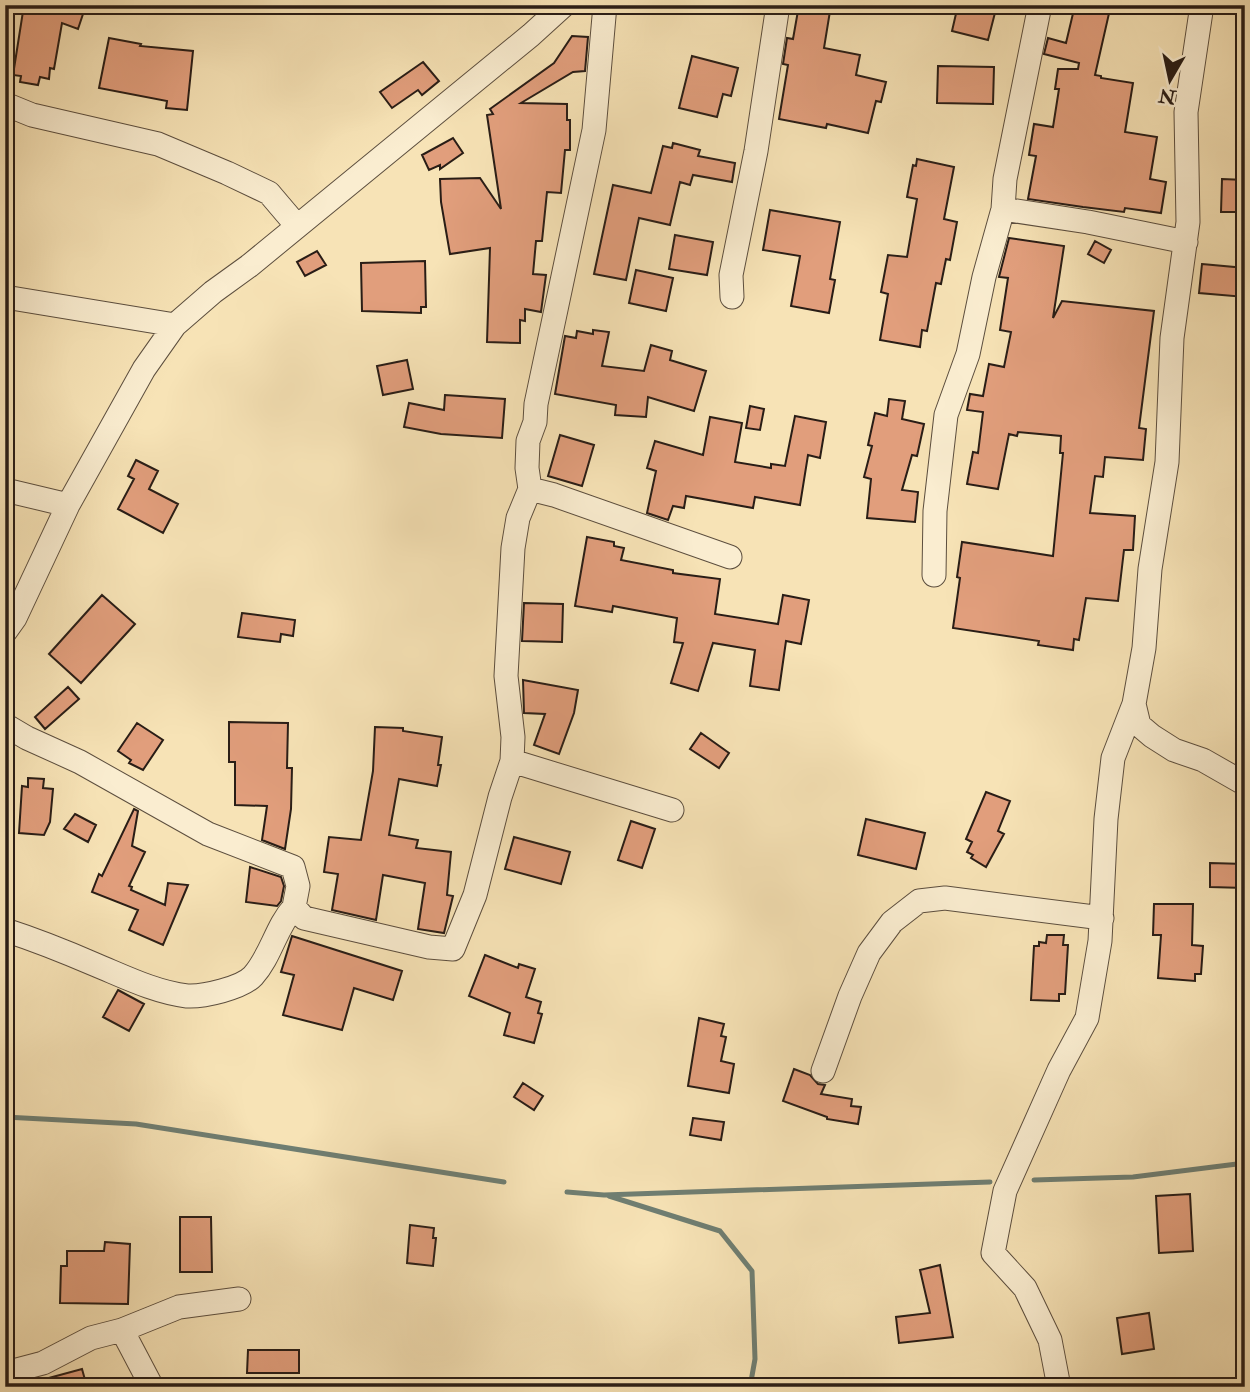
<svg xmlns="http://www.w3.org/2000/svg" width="1250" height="1392" font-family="'IM FELL Double Pica',serif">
<rect width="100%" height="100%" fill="#f7e3b6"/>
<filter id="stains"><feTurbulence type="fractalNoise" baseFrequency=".00286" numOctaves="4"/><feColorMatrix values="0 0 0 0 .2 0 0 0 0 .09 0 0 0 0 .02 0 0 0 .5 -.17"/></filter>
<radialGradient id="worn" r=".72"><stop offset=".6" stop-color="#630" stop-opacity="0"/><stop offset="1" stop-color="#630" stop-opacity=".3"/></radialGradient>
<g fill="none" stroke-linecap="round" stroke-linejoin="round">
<path stroke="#6f7e72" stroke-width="5" d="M 5,1117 L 136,1124 L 504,1182
M 1034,1180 L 1133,1177 L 1245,1163
M 567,1192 L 604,1195 L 990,1182
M 609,1196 L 720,1231 L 752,1271 L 755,1359 L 750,1387"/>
</g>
<path fill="#e19e7c" stroke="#291d16" stroke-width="2" d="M 24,5 L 86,5 L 78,29 L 62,23 L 54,69 L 50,68 L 49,79 L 40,77 L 38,85 L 20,82 L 21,76 L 13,75 Z
M 799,5 L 831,5 L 824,48 L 860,55 L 856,75 L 886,82 L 881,102 L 876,101 L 868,133 L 827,124 L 826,128 L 779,119 L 788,65 L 783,64 L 787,38 L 793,39 Z
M 958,5 L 997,5 L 988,40 L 952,31 Z
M 1075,5 L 1095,5 L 1110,9 L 1095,75 L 1101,76 L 1101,78 L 1133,83 L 1125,132 L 1157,137 L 1150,179 L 1166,182 L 1161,213 L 1125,208 L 1124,212 L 1083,207 L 1028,199 L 1036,156 L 1029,155 L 1034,124 L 1053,127 L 1059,89 L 1055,89 L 1058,69 L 1078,69 L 1079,63 L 1044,54 L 1048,38 L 1066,43 Z
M 572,36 L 588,37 L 585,71 L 573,72 L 521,103 L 567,104 L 567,120 L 570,120 L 570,150 L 565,150 L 561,193 L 547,192 L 542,241 L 536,241 L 533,274 L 546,275 L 541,312 L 525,309 L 525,321 L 520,320 L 520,343 L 487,342 L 490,248 L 450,254 L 441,202 L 440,179 L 480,178 L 501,209 L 487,115 L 493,114 L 490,109 L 554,63 Z
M 109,38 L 141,44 L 140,46 L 193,51 L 187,110 L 166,108 L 167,101 L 99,88 Z
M 692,56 L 738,68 L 731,96 L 723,94 L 717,117 L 679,108 Z
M 423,62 L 439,81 L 422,95 L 418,90 L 392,108 L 380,92 Z
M 938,66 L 994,67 L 993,104 L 937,103 Z
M 453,138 L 463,153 L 440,169 L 440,165 L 429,170 L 422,155 Z
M 673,143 L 700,150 L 698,156 L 735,163 L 732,182 L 693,175 L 690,185 L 680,182 L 670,225 L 639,218 L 626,280 L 594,274 L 613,185 L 651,193 L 663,146 L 672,148 Z
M 917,159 L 954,167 L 944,219 L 957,222 L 950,260 L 946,259 L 941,284 L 936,283 L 927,331 L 922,330 L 920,347 L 880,340 L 888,294 L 881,292 L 888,255 L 907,257 L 917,199 L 907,197 L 913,165 L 916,166 Z
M 1222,179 L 1245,180 L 1245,212 L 1221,212 Z
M 770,210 L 840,222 L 830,279 L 835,280 L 829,313 L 791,306 L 800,256 L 763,250 Z
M 675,235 L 713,242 L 707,275 L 669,269 Z
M 1009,238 L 1064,246 L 1053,318 L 1062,301 L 1154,311 L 1139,428 L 1146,429 L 1143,460 L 1105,457 L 1103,477 L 1095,476 L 1090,513 L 1135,516 L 1133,550 L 1124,550 L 1118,601 L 1086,598 L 1079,640 L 1074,639 L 1073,650 L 1038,645 L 1039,641 L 953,628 L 960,578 L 957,577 L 962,542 L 1053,556 L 1063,453 L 1060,453 L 1061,436 L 1018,432 L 1017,436 L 1009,434 L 998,489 L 967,484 L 973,452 L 978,453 L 983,412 L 967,410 L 970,394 L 983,396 L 989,364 L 1004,367 L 1011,332 L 1000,330 L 1008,278 L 999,277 Z
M 1095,241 L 1111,250 L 1104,263 L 1088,254 Z
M 317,251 L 326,265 L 305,276 L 297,262 Z
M 425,261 L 426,307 L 421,307 L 421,313 L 362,311 L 361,263 Z
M 1202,264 L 1245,268 L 1245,297 L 1199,293 Z
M 636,270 L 673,278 L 666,311 L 629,303 Z
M 593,330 L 609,332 L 602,366 L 644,371 L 651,345 L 672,351 L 670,360 L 706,371 L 694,411 L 648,397 L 646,417 L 615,415 L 616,405 L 555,394 L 565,336 L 576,338 L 577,331 L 593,334 Z
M 407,360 L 413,389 L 383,395 L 377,366 Z
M 445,395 L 505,399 L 502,438 L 441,434 L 404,427 L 409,403 L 444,410 Z
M 889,399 L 905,401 L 902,419 L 924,424 L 917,456 L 912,455 L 902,490 L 918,492 L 915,522 L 867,518 L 871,479 L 864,477 L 872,446 L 868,445 L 875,413 L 887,416 Z
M 750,406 L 764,409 L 760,430 L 746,428 Z
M 795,416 L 826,422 L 820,458 L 808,455 L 800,505 L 755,497 L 753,508 L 686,496 L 684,508 L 673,506 L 668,520 L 647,513 L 656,471 L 647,468 L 655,441 L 703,455 L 710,417 L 742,423 L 735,462 L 771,468 L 771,464 L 785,466 Z
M 560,435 L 594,445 L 582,486 L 548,476 Z
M 136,460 L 158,471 L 149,489 L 178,504 L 163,533 L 118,509 L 134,479 L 128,476 Z
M 587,537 L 614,542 L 614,546 L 624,548 L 621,560 L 673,570 L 673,573 L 720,579 L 715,614 L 778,624 L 783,595 L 809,600 L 801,644 L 786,641 L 779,690 L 750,686 L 755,650 L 713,643 L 698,691 L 671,683 L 683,643 L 674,642 L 677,618 L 613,606 L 612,612 L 575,606 Z
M 102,595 L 135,624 L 81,683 L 49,654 Z
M 524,603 L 563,604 L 562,642 L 522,641 Z
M 242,613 L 295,620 L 293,636 L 281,634 L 280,642 L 238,637 Z
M 523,680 L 578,690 L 574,713 L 559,754 L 534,745 L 545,714 L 524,713 Z
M 68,687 L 79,699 L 45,729 L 35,717 Z
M 229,722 L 288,723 L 287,768 L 292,768 L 291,809 L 285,849 L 262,840 L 267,806 L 235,805 L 235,762 L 229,762 Z
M 137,723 L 163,740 L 143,770 L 129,763 L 131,760 L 118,751 Z
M 375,727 L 403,728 L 403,731 L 442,737 L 438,765 L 441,765 L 437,786 L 399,779 L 389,835 L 418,840 L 416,848 L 451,852 L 447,895 L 453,896 L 444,933 L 418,929 L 425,883 L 383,875 L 376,920 L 332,910 L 338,874 L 324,872 L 329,837 L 361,840 L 373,771 Z
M 701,733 L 729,753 L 719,768 L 690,749 Z
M 28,778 L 44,779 L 43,788 L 53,789 L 50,822 L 44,835 L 19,833 L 22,786 L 28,787 Z
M 986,792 L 1010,801 L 998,831 L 1004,834 L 986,867 L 971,858 L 973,855 L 967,852 L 972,842 L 966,839 Z
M 134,809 L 138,811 L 132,846 L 145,852 L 129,886 L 132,887 L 131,890 L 165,905 L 168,883 L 188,885 L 163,945 L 129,930 L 138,910 L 92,892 L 99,874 L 102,876 Z
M 75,814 L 96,825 L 88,842 L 64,829 Z
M 866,819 L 925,833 L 916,869 L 858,855 Z
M 631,821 L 655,829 L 642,868 L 618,860 Z
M 514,837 L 570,852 L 561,884 L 505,869 Z
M 1210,863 L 1245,864 L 1245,888 L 1210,887 Z
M 250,867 L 281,877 L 284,886 L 281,901 L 277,906 L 246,902 Z
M 1154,904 L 1193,904 L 1192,945 L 1203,946 L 1201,974 L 1195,974 L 1195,981 L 1158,978 L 1161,935 L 1153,935 Z
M 1047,935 L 1064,935 L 1063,945 L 1068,945 L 1065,994 L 1059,994 L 1059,1001 L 1031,1000 L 1034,946 L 1039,946 L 1039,942 L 1046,943 Z
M 292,936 L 402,971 L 393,1000 L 354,988 L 342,1030 L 283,1015 L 294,975 L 281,972 Z
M 485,955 L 518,968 L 519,964 L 535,969 L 526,997 L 541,1002 L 538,1013 L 542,1014 L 534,1043 L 504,1035 L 510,1013 L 469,996 Z
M 118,990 L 144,1004 L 129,1031 L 103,1017 Z
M 699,1018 L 724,1024 L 721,1036 L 726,1037 L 721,1061 L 734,1064 L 729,1093 L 688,1086 Z
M 794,1069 L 810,1075 L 818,1084 L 825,1085 L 821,1094 L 852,1099 L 851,1106 L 861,1107 L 858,1124 L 827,1119 L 827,1117 L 783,1101 Z
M 523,1083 L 543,1096 L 534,1110 L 514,1097 Z
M 693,1118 L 724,1122 L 721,1140 L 690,1135 Z
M 1190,1194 L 1193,1251 L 1159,1253 L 1156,1196 Z
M 180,1217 L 211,1217 L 212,1272 L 180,1272 Z
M 410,1225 L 434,1228 L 433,1238 L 436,1238 L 433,1266 L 407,1263 Z
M 105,1242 L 130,1244 L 128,1304 L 60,1303 L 61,1266 L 67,1266 L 67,1251 L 104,1251 Z
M 940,1265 L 953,1337 L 899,1343 L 896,1317 L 930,1313 L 920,1270 Z
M 1149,1313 L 1154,1349 L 1122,1354 L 1117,1318 Z
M 248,1350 L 299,1350 L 299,1373 L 247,1373 Z
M 82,1369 L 87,1387 L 35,1387 L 34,1382 Z"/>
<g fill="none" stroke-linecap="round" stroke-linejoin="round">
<defs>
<path id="minor" d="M 1202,5 L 1186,112 L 1188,222 L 1172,338 L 1167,462 L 1150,569 L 1144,648 L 1134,704 L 1139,725 L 1152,736 L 1174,750 L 1203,760 L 1245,784
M 5,104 L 32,115 L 158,144 L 227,173 L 269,193 L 297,226
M 1003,209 L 1005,179 L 1040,5
M 5,297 L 175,325
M 732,297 L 731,275 L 756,151 L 778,5
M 530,489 L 554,495 L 730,557
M 5,490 L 68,505
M 934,575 L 935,511 L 946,415 L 968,354 L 984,277 L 1003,209 L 1088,222 L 1186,242
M 5,632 L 15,618 L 68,505 L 144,369 L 175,325 L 213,292 L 249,266 L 531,35 L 564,5
M 5,725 L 27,738 L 80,762 L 208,834 L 293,867 L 298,886 L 294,907 L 304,918 L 429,947 L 453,949 L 475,895 L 500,797 L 512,761 L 513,737 L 506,676 L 513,548 L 518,518 L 530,489 L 527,468 L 528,441 L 535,422 L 536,404 L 594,130 L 605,5
M 512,761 L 672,810
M 5,930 C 36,940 66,952 96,965 C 125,977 155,992 187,996 C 203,997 242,988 253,976 C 271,956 276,927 294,907
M 823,1071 L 850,996 L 869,953 L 892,922 L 919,901 L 945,898 L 1102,918
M 122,1330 L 179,1307 L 239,1299
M 5,1373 L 43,1363 L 91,1338 L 122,1330 L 152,1387
M 1059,1387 L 1050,1340 L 1025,1288 L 993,1253 L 1005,1191 L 1059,1070 L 1087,1018 L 1100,941 L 1106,819 L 1113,758 L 1134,704"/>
</defs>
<use href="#minor" stroke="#5c4e3e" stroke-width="25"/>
<use href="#minor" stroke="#faedd0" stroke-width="23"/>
</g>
<rect width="1250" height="1392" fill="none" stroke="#f7e3b6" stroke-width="28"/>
<rect x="7" y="7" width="1236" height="1378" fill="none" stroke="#291d16" stroke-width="3.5"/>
<rect x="14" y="14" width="1222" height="1364" fill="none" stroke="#291d16" stroke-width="2"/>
<g transform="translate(1170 80) rotate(189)" stroke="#faedd0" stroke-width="5" paint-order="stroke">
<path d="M0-5L12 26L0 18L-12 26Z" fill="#291d16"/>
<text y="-10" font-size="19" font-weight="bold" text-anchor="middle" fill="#291d16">N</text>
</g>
<rect width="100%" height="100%" filter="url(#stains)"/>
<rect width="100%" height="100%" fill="url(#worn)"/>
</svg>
